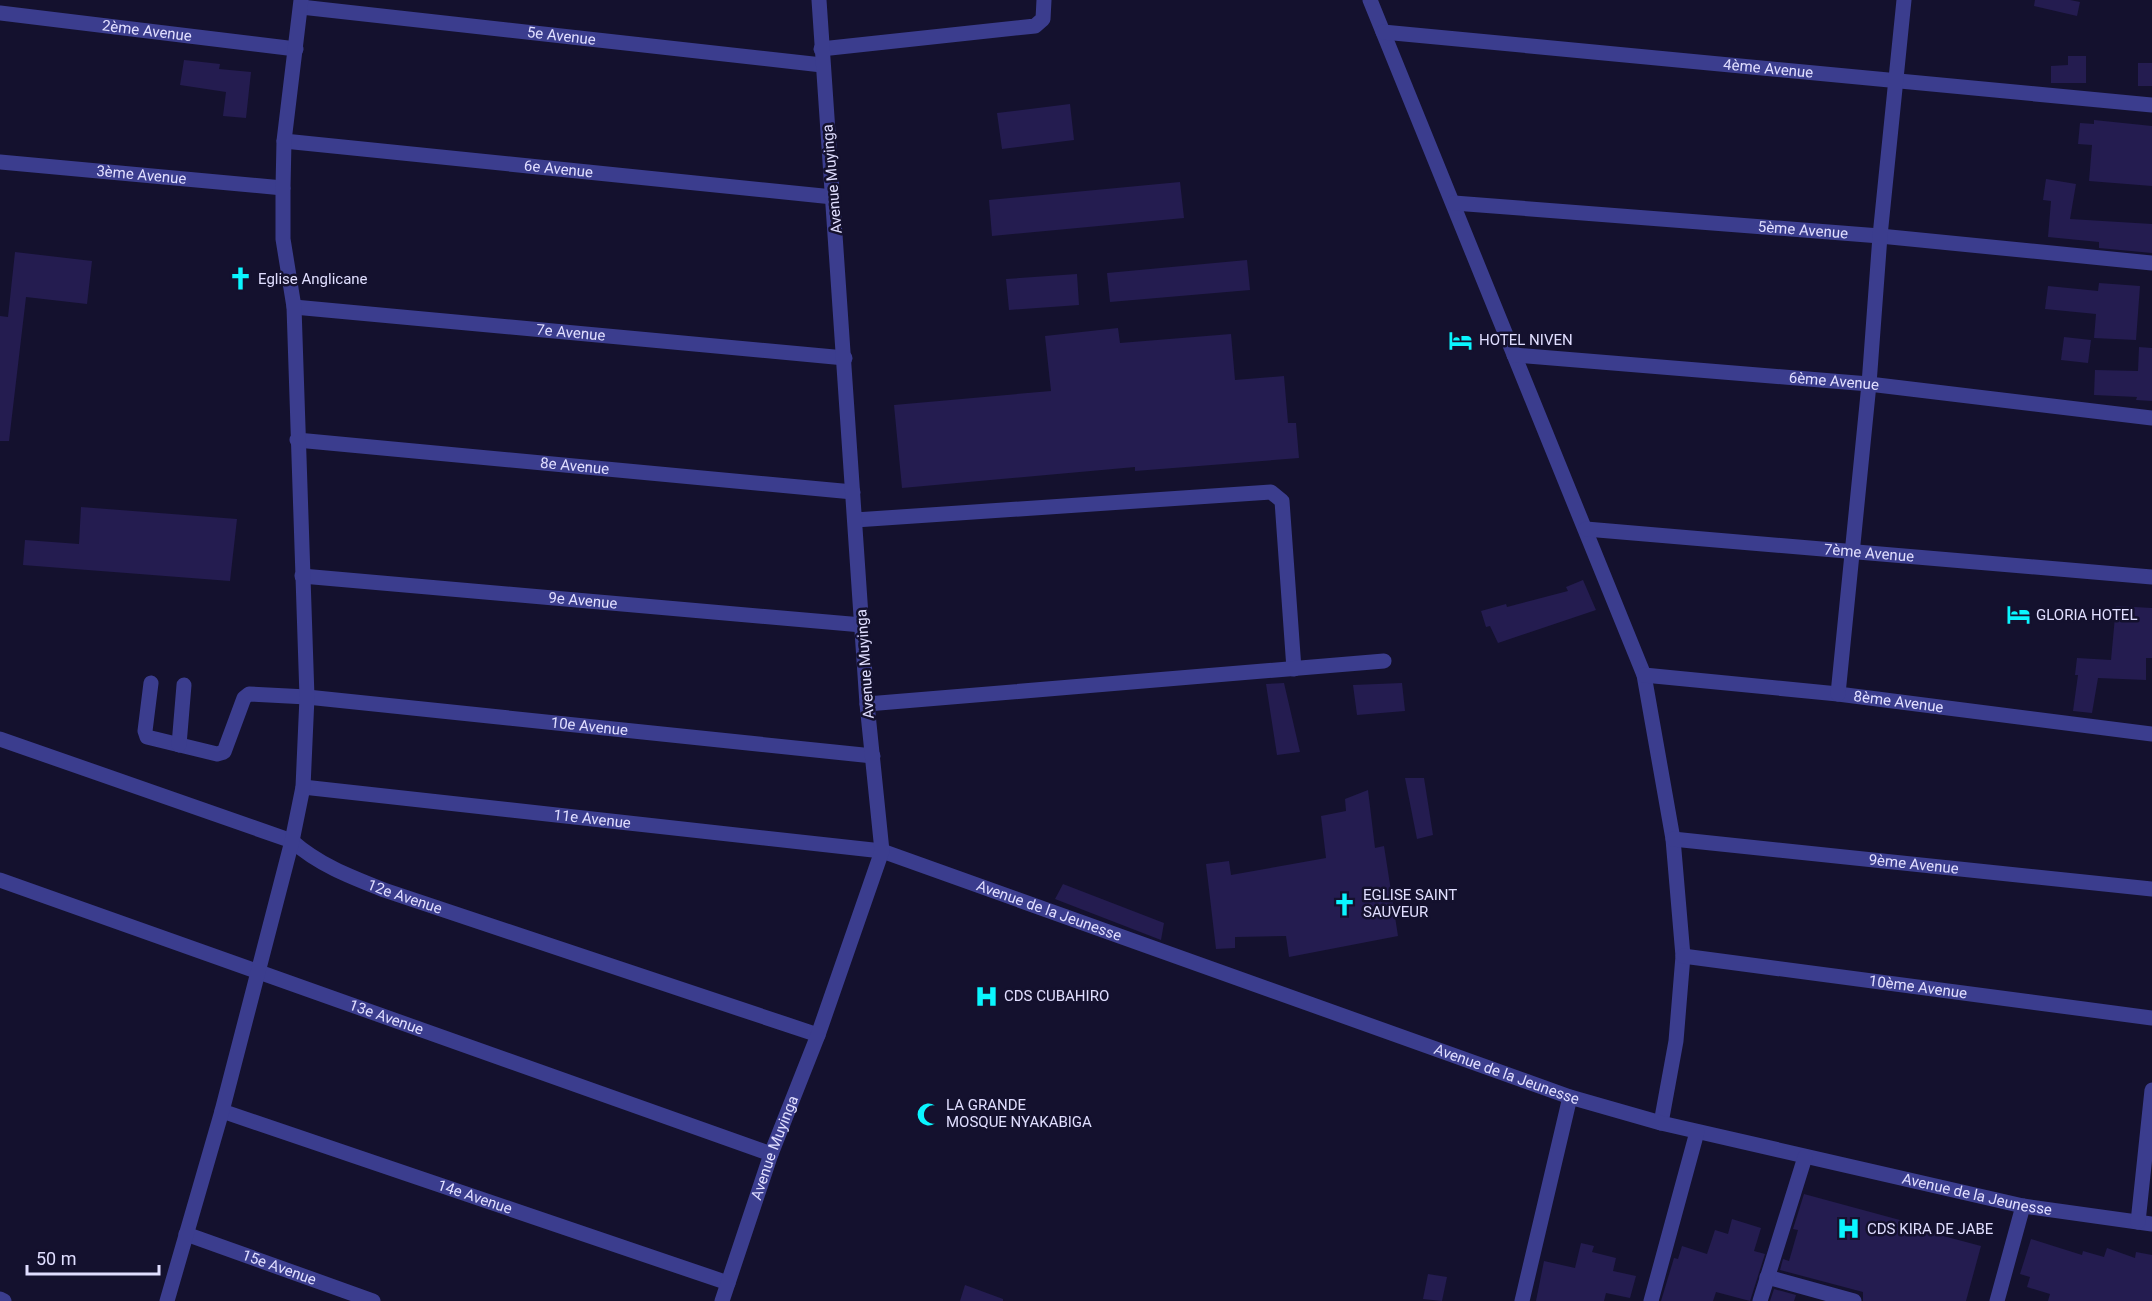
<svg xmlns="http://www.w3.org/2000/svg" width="2152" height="1301" font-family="Roboto,sans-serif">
<rect width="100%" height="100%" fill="#14112e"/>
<path fill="#241c50" d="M 2035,0 L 2070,0 L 2080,2 L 2077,16 L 2034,6 Z
M 2068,56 L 2086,56 L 2086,83 L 2051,83 L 2051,66 L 2068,65 Z
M 184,60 L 220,64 L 219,69 L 251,72 L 246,118 L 223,116 L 226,92 L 180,85 Z
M 2138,63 L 2152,63 L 2152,86 L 2138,86 Z
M 1070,104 L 1074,140 L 1002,149 L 997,113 Z
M 2094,120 L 2152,126 L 2152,186 L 2089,181 L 2092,145 L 2078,144 L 2080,123 L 2094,124 Z
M 2046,179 L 2076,184 L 2070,219 L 2152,224 L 2152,253 L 2099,248 L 2099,242 L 2048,237 L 2051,201 L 2043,200 Z
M 1180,182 L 1184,218 L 992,236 L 989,200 Z
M 15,252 L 92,261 L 87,304 L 26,297 L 9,441 L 0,441 L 0,316 L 8,317 Z
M 1247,260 L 1250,290 L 1110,302 L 1107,273 Z
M 1077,274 L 1079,305 L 1009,310 L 1006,279 Z
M 2099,283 L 2140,286 L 2136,340 L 2094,338 L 2096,314 L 2045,309 L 2048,286 L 2098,291 Z
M 1118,328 L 1120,343 L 1231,334 L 1235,380 L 1284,376 L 1288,423 L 1296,423 L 1299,458 L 1135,471 L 1135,467 L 902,488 L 894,405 L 1051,391 L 1045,336 Z
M 2064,337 L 2091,340 L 2088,363 L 2061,360 Z
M 2139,347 L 2152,348 L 2152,401 L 2136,400 L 2137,397 L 2094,395 L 2095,370 L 2138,371 Z
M 81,507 L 237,519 L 230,581 L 23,565 L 25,540 L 79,544 Z
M 1583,580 L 1596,610 L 1498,643 L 1490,626 L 1486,627 L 1481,611 L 1506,604 L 1507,607 L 1568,591 L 1566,587 Z
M 2116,606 L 2152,608 L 2152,658 L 2146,658 L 2146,680 L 2098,678 L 2092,713 L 2073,711 L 2078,675 L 2075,675 L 2077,658 L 2111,660 Z
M 1284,683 L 1300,752 L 1277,755 L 1266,684 Z
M 1402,683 L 1405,711 L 1357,715 L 1353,685 Z
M 1405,778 L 1424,778 L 1433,835 L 1417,839 Z
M 1368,790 L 1375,848 L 1384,846 L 1398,936 L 1289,957 L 1286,936 L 1235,937 L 1235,948 L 1216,949 L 1206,864 L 1229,861 L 1231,875 L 1326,858 L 1321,816 L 1346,811 L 1345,799 Z
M 1063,884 L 1164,923 L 1161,940 L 1055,899 Z
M 1804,1194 L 1933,1229 L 1932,1233 L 1981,1246 L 1966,1301 L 1863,1301 L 1863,1292 L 1780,1270 L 1783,1259 L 1789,1261 L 1798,1230 L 1793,1229 Z
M 1732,1219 L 1761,1228 L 1754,1251 L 1765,1254 L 1750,1301 L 1716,1292 L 1713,1301 L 1661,1301 L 1674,1258 L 1678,1259 L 1682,1246 L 1707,1254 L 1715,1230 L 1728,1234 Z
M 2031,1239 L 2082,1255 L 2083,1251 L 2104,1257 L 2107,1248 L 2135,1258 L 2136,1252 L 2152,1255 L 2152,1301 L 2048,1301 L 2050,1294 L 2027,1287 L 2030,1277 L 2020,1274 Z
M 1581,1243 L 1594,1246 L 1592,1252 L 1616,1258 L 1613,1271 L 1636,1276 L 1630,1298 L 1606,1293 L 1604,1301 L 1536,1301 L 1544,1261 L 1575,1268 Z
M 1428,1274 L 1447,1277 L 1442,1301 L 1423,1299 Z
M 965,1285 L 1003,1299 L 1003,1301 L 960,1301 Z
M 1774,1289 L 1796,1295 L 1794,1301 L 1770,1301 Z"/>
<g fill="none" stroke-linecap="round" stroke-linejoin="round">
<g stroke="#3b3d8e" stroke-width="15">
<path d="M 1370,0 L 1644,675 L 1673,839 L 1683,956 L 1676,1041 L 1661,1123"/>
<path id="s1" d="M 301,7 L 822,65"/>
<path id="s2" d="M 0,13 L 296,49"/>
<path id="s3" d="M 1383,32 L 2152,105"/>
<path d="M 821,49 L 1035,26 L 1043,19 L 1044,0"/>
<path id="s4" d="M 284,141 L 833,197"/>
<path id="s5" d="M 0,162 L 283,188"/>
<path id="s6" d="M 1454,203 L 1880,236 L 2152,263"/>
<path id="s7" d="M 294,307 L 845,358"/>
<path id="s8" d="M 1514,355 L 1869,384 L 2152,418"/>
<path id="s9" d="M 297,440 L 853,492"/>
<path d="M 855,520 L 1271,492 L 1282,501 L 1294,669"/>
<path id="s10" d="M 1586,529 L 2152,577"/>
<path id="s11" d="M 302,576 L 862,625"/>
<path id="s12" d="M 1644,675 L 1838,694 L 2152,734"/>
<path id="s13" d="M 151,683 L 145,731 L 147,737 L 217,754 L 224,752 L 244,698 L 249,694 L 307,697 L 873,756"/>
<path d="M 1838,694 L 1869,384 L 1880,236 L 1904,0"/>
<path d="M 867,704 L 1384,661"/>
<path id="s14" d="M 0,739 L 292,841 C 319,865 351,877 384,890 L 818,1035"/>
<path d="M 179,745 L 184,685"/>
<path id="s15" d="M 303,787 L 882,851 L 1570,1097 L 1661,1123 L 2023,1206 L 2152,1224"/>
<path id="s16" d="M 1673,839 L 2152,889"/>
<path id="s17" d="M 0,880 L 771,1154"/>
<path id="s18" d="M 1683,956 L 2152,1018"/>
<path id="s19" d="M 222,1111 L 728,1283"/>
<path d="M 2138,1222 L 2152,1090"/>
<path id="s20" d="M 186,1234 L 373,1301"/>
<path d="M 1767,1277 L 1854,1301"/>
<path d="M 0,1299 L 4,1301"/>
<path d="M 167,1301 L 222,1111 L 292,841 L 303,787 L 307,697 L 294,307 L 283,239 L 283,188 L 284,141 L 301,0"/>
<path id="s21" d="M 722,1301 L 771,1154 L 818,1035 L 882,851 L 867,704 L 819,0"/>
<path d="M 1522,1301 L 1570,1097"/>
<path d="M 1651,1301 L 1697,1132"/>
<path d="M 1760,1301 L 1805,1157"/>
<path d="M 1997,1301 L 2023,1206"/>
</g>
</g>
<defs>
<symbol id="church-bare" viewBox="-9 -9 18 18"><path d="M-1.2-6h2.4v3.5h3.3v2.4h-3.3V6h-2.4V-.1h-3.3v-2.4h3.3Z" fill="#0af6ff" stroke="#14112e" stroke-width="2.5" paint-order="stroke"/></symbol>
<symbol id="hotel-bare" viewBox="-9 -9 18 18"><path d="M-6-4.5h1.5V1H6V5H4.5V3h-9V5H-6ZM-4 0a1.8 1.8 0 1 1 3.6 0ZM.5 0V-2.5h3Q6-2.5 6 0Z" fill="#0af6ff" stroke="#14112e" stroke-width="2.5" paint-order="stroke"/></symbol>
<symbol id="hospital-bare" viewBox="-9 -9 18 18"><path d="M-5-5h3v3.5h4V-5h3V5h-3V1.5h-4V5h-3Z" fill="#0af6ff" stroke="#14112e" stroke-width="2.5" paint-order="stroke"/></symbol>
<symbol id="mosque-bare" viewBox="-9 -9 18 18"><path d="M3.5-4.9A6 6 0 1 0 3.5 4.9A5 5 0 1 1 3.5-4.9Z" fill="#0af6ff" stroke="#14112e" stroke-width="2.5" paint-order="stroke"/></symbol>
</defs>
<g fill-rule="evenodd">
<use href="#church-bare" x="224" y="262" width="33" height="33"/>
<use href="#hotel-bare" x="1444" y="324" width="33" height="33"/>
<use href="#hotel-bare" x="2002" y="598" width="33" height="33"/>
<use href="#church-bare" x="1328" y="888" width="33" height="33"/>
<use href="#hospital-bare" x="970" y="980" width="33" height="33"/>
<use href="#mosque-bare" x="912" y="1098" width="33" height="33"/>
<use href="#hospital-bare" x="1832" y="1212" width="33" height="33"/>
</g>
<g text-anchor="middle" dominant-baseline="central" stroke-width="5" stroke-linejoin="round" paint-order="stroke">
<g font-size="15" fill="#e0deff" stroke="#14112e">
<text stroke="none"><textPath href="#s2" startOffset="148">2ème Avenue</textPath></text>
<text stroke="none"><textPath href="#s1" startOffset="262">5e Avenue</textPath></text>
<text stroke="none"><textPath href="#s3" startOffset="387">4ème Avenue</textPath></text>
<text stroke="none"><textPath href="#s4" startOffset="276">6e Avenue</textPath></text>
<text stroke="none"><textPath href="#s5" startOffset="142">3ème Avenue</textPath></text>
<text transform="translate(832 179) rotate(-95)">Avenue Muyinga</text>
<text stroke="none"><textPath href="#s6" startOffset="350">5ème Avenue</textPath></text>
<text stroke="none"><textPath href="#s7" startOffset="278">7e Avenue</textPath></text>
<text stroke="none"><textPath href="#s8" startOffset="321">6ème Avenue</textPath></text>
<text stroke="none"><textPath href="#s9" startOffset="279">8e Avenue</textPath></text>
<text stroke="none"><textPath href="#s10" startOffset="284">7ème Avenue</textPath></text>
<text stroke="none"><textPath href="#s11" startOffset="282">9e Avenue</textPath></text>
<text transform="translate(865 664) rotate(-94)">Avenue Muyinga</text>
<text stroke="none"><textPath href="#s12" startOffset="256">8ème Avenue</textPath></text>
<text stroke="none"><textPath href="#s13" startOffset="540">10e Avenue</textPath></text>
<text stroke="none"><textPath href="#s15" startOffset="291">11e Avenue</textPath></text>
<text stroke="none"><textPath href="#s16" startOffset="242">9ème Avenue</textPath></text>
<text stroke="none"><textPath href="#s14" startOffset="436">12e Avenue</textPath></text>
<text stroke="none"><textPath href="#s15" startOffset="760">Avenue de la Jeunesse</textPath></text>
<text stroke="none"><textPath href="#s18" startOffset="237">10ème Avenue</textPath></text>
<text stroke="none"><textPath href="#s17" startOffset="410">13e Avenue</textPath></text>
<text stroke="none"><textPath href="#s15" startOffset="1246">Avenue de la Jeunesse</textPath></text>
<text stroke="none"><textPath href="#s21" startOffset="162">Avenue Muyinga</textPath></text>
<text stroke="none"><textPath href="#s15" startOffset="1732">Avenue de la Jeunesse</textPath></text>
<text stroke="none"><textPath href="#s19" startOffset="267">14e Avenue</textPath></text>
<text stroke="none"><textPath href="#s20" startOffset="99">15e Avenue</textPath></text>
</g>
<g font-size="15" fill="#e0deff" stroke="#14112e" text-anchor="start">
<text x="258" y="279">Eglise Anglicane</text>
<text x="1479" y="340">HOTEL NIVEN</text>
<text x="2036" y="615">GLORIA HOTEL</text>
<text x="1363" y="895">EGLISE SAINT<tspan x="1363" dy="17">SAUVEUR</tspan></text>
<text x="1004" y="996">CDS CUBAHIRO</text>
<text x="946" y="1105">LA GRANDE<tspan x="946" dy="17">MOSQUE NYAKABIGA</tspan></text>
<text x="1867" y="1229">CDS KIRA DE JABE</text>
</g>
</g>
<path d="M27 1265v9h132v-9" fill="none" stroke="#e0deff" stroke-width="3"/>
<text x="36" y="1265" font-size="18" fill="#e0deff" stroke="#14112e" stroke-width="4.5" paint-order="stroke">50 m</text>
</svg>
